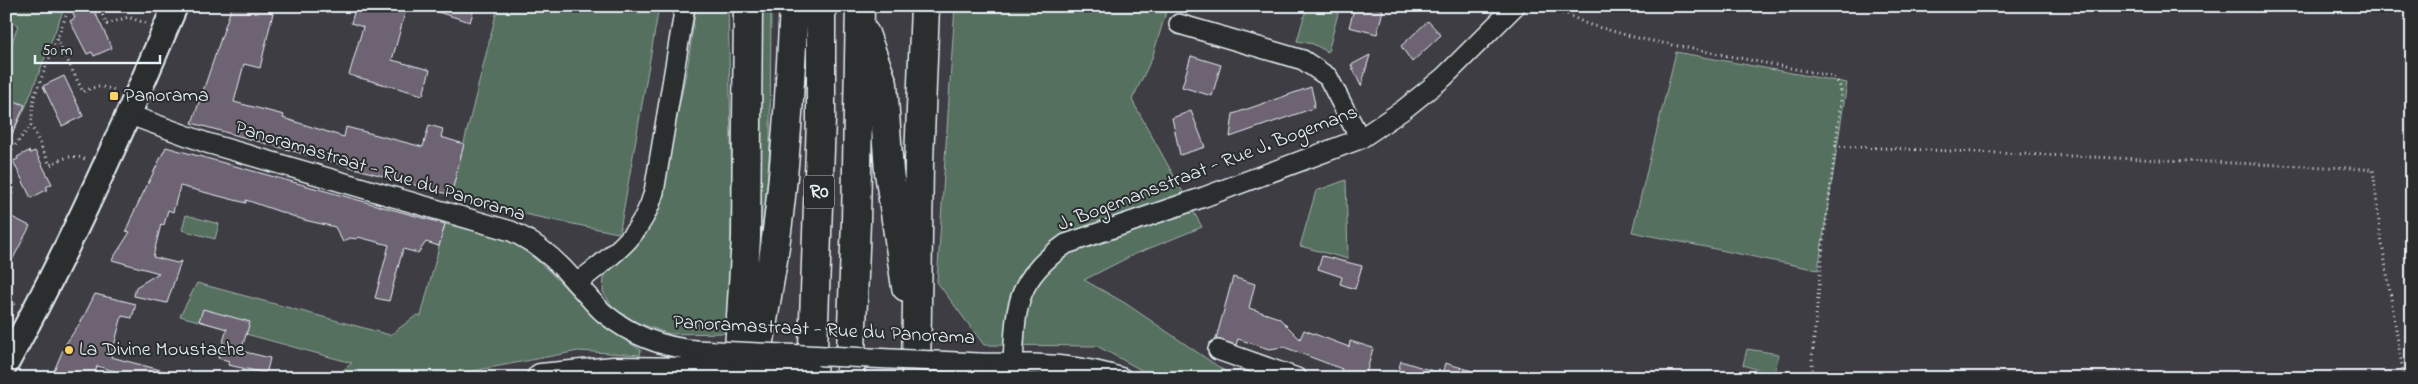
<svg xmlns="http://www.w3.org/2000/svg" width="2418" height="384" font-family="'Indie Flower',sans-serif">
<rect width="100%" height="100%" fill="#3e3d43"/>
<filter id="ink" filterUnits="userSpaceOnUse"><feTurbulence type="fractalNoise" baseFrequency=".02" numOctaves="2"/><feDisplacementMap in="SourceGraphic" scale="10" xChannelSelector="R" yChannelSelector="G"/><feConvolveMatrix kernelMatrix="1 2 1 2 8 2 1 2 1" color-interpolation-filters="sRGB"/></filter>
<g filter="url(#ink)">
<path fill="#56705e" stroke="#9fb0ab" d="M 6,6 L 65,6 L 26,106 L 6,147 L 6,132 L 11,135 L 14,129 L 9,126 L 6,131 L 6,66 L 11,55 L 8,54 L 18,25 L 12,22 L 6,24 Z
M 498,6 L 638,6 L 658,13 L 620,230 L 618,233 L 533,216 L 451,195 Z
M 696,6 L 728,6 L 732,182 L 729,333 L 670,334 L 638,323 L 614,309 L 603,292 L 604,277 L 663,186 L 688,63 Z
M 756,6 L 771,6 L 770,144 L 762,252 L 751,251 Z
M 955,6 L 1168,6 L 1152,58 L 1132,100 L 1202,227 L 1133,255 L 1084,280 L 1125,303 L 1235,378 L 1156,378 L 1097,346 L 984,345 L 937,282 Z
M 1307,6 L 1340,6 L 1328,52 L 1313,44 L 1297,41 Z
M 1676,52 L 1847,83 L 1818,270 L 1632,232 Z
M 1346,180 L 1348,259 L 1300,246 L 1316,191 Z
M 186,215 L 219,224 L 215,239 L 182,230 Z
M 445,224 C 468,231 494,231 515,244 C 542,261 561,284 583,306 C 601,323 620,337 641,350 L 640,355 L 578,351 L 463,373 L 455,378 L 333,378 L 352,363 L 180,316 L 197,283 L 390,335 L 417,315 L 421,316 Z
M 1747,349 L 1779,354 L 1774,375 L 1743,365 Z"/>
<path fill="#6e6373" stroke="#e8f1f8" d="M 82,6 L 92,6 L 112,48 L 94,56 L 92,52 L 87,54 L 70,21 L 75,18 L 73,14 L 76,12 L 75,10 Z
M 232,6 L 272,6 L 270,12 L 273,13 L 260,68 L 244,64 L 234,102 L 284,115 L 283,118 L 344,137 L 346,127 L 423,147 L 429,125 L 443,129 L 441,137 L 464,144 L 451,195 L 192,123 Z
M 356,6 L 407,6 L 392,60 L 430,70 L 423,95 L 349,75 L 363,27 L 351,23 Z
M 429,6 L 475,6 L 470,22 L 428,9 Z
M 1355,6 L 1371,6 L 1383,10 L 1377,34 L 1349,27 Z
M 1428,21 L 1441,35 L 1412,62 L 1401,46 Z
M 1370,55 L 1361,86 L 1351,65 Z
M 1191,56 L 1221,65 L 1212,96 L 1182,87 Z
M 64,76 L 83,116 L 62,126 L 43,86 Z
M 1311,87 L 1315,104 L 1313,105 L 1314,108 L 1230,137 L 1233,114 Z
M 14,101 L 25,105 L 6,147 L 6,105 Z
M 1191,111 L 1205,147 L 1180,155 L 1172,118 Z
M 166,147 L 445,224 L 439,246 L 426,242 L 418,253 L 403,249 L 389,301 L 375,298 L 389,245 L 358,237 L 357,239 L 350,238 L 343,242 L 335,227 L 304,220 L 246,200 L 246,203 L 180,186 L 173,212 L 168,210 L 164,225 L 161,224 L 153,257 L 177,263 L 181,261 L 167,303 L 134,296 L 136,287 L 159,273 L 112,260 L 130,232 L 126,231 L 132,216 Z
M 29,151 L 30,153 L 35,151 L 52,184 L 46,187 L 48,189 L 31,198 L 13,161 L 18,159 L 17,157 Z
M 12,217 L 30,226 L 6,272 L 6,220 L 10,221 Z
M 1322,256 L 1362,266 L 1355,289 L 1340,284 L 1342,277 L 1318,269 Z
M 1233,277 L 1255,284 L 1249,308 L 1279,318 L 1300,339 L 1304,330 L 1349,347 L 1350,341 L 1373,348 L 1365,378 L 1341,372 L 1342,369 L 1284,347 L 1269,349 L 1238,339 L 1236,345 L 1216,339 Z
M 95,294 L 136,304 L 132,318 L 122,316 L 111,357 L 172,373 L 171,378 L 138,378 L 97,366 L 94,378 L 78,378 L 54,371 L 65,345 L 82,320 Z
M 203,309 L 250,322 L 241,351 L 270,358 L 267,371 L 265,373 L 228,365 L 229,361 L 218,358 L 227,329 L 199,321 Z
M 1401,361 L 1442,374 L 1445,363 L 1483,374 L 1483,378 L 1396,378 Z"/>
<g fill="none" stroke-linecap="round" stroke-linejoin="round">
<defs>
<path id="minor" d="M 1179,24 L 1303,60 L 1328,77 L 1360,139
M 130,115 L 207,143 L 511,231 C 537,243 558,261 576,283 C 586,293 594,305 605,314 C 631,335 662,347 695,350
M 577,283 C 611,256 642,237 654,192 L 685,6
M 1218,350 L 1297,378
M 978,363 C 1027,364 1075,362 1122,378
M 1013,363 C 1016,305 1015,280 1066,244 L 1204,197 L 1360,139 L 1403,110 L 1444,77 L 1515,6"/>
<path id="major" d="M 6,364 C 70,248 124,128 175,6"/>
<path id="highway" d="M 865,34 L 883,84 L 889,172 L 906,287
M 743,369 L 739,349 L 746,238 L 748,6
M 541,378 L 614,371 L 694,372
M 756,378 C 759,333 769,290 775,246 C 786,167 790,86 794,6
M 812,378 L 821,119 L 821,6
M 850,378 L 856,222 L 860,6
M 916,378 L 919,161 L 925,6"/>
</defs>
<use href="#minor" stroke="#e8f1f8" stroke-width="22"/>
<use href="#major" stroke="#e8f1f8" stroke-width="28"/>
<use href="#highway" stroke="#e8f1f8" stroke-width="31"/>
<path stroke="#e8f1f8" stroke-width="3" stroke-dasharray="1 4" stroke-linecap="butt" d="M 98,6 L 107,24 L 128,17 L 148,24
M 1533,6 L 1567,14 L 1587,24 L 1637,38 L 1831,76 C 1842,83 1841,90 1841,103 L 1823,246 L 1812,358 L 1813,378
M 57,39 L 83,92 C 95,85 104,86 117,91
M 31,125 L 50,165 C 63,158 73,153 87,160
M 1835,146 L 2373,169 L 2380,231 L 2404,378
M 6,157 L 31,125 L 34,97 L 70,6
M 6,164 L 14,190 L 6,205
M 6,298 L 16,305
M 1226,378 L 1230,372"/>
<use href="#minor" stroke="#2a2d2e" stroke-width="19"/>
<use href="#major" stroke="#2a2d2e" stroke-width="24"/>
<use href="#highway" stroke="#2a2d2e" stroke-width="28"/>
<defs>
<path id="minor-bridge" d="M 695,350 L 978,363"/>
<path id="highway-bridge" d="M 694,372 L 811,378"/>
</defs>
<use href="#minor-bridge" stroke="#e8f1f8" stroke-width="22" stroke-linecap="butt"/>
<use href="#highway-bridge" stroke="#e8f1f8" stroke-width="31" stroke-linecap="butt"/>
<use href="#minor-bridge" stroke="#2a2d2e" stroke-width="19"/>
<use href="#highway-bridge" stroke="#2a2d2e" stroke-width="28"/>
</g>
</g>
<g fill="#ffd166" stroke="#2a2d2e" stroke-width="2">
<rect x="109" y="91" width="10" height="10" rx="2.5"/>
<circle cx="69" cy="350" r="5"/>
</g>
<g text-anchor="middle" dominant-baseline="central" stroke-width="4" stroke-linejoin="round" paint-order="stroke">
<rect fill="#2a2d2e" stroke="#afb6bb" stroke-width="1" x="804" y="175.5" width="30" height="33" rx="4"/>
<g font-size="19" font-weight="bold" fill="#e8f1f8">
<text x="819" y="192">R0</text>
</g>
<g font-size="20" fill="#e8f1f8" stroke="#2a2d2e" text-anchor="start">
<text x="124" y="96">Panorama</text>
<text x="79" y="350">La Divine Moustache</text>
</g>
<g font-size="20" fill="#e8f1f8" stroke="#2a2d2e">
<text transform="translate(1208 169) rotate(-21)">J. Bogemansstraat - Rue J. Bogemans</text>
<text transform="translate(380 172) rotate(17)">Panoramastraat - Rue du Panorama</text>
<text transform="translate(824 331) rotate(3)">Panoramastraat - Rue du Panorama</text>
</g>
</g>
<rect width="2418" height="384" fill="none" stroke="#2a2d2e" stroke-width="25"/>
<rect x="12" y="12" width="2393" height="359" fill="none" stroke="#e8f1f8" stroke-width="2" filter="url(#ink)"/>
<path d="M35 55v8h125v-8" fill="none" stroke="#e8f1f8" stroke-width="2.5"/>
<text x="42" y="55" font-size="15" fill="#e8f1f8" stroke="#2a2d2e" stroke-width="4" paint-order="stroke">50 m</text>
</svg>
